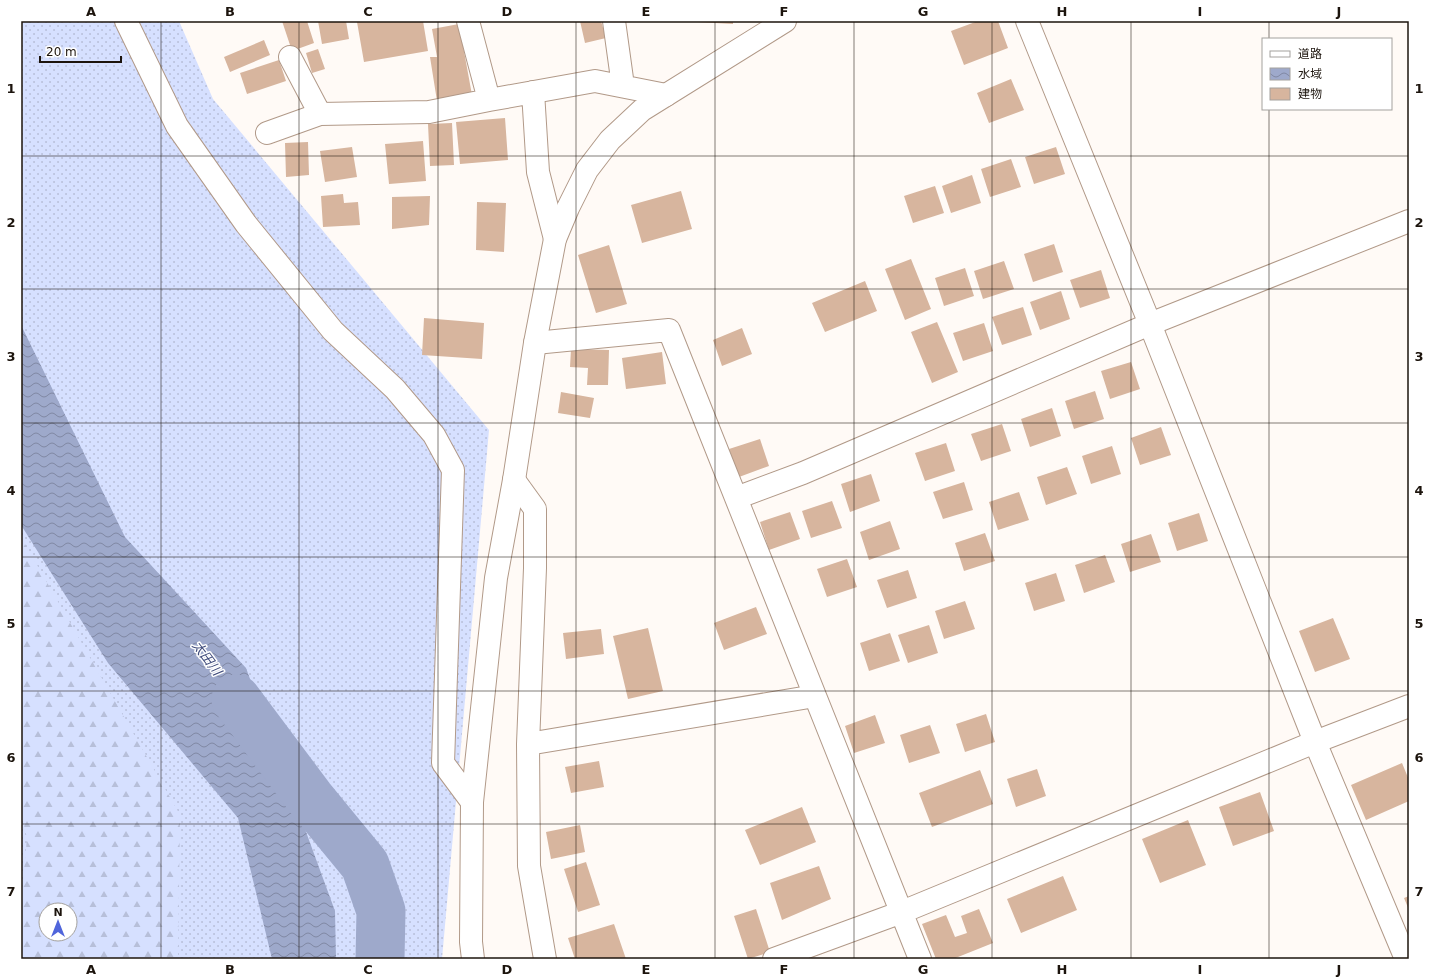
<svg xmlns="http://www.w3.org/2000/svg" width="1430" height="980" font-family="'DejaVu Sans','Noto Sans JP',sans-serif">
<defs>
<pattern id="grass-dots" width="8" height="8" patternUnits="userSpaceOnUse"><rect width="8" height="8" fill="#d6e0ff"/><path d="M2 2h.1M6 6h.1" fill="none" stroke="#b7bfd9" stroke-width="1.8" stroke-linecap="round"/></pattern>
<pattern id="forest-firs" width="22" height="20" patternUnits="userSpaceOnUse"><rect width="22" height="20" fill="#d6e0ff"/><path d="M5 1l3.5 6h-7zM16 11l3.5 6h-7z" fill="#b7bfd9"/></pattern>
<pattern id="water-waves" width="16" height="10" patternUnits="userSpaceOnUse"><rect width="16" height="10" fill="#9ea9cb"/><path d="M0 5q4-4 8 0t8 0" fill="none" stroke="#8088a3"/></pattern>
</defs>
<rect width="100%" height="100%" fill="#fffaf6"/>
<path fill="url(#grass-dots)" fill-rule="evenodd" d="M 21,21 L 179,21 L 213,99 L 489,430 L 442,959 L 21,959 ZM 46,910 L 70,910 L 70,934 L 46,934 Z"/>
<path fill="url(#forest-firs)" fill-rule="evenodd" d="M 21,537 L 180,815 L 178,959 L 21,959 L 21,902 L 27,838 L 21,813 ZM 46,910 L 70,910 L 70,934 L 46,934 Z"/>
<path fill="url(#water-waves)" d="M 21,325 L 125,537 L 246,668 L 335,911 L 336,959 L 272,959 L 238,818 L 108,663 L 21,525 Z"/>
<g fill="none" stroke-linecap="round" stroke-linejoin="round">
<path stroke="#9ea9cb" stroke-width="49" d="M 236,699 L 310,798 L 365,865 L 381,911 L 380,959"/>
</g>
<path fill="#d7b59e" d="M 282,21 L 307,21 L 314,43 L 292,51 Z
M 318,21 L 346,21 L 349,39 L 322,44 Z
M 362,21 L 423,21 L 428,51 L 364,62 L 357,22 Z
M 580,21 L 601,21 L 606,38 L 585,43 Z
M 697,21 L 733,21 L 733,24 L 697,22 Z
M 978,21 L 998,21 L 1008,48 L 964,65 L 951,31 Z
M 459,24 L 472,95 L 437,101 L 430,57 L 437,57 L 432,29 Z
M 264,40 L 270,55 L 230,72 L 224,57 Z
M 318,49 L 325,69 L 312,73 L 306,53 Z
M 279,60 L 286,81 L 247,94 L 240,73 Z
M 1011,79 L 1024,110 L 989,123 L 977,93 Z
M 505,118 L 508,160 L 460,164 L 456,122 Z
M 452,123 L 454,165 L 430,166 L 428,124 Z
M 423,141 L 426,181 L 389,184 L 385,144 Z
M 308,142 L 309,175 L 286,177 L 285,143 Z
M 352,147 L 357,177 L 325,182 L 320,151 Z
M 1056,147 L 1065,174 L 1034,184 L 1025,157 Z
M 1011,159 L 1021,187 L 990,197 L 981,169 Z
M 972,175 L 981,203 L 951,213 L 942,186 Z
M 935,186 L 944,213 L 913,223 L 904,196 Z
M 681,191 L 692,229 L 642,243 L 631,205 Z
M 343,194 L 344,203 L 358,202 L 360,225 L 323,227 L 321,196 Z
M 430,196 L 429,225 L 392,229 L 392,197 Z
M 477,202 L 506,203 L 504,252 L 476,250 Z
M 1054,244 L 1063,272 L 1033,282 L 1024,254 Z
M 609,245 L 627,304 L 596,313 L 578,255 Z
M 911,259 L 931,309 L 905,320 L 885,269 Z
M 1004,261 L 1014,289 L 983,299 L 974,271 Z
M 965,268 L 974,296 L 944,306 L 935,278 Z
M 1101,270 L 1110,298 L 1080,308 L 1070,280 Z
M 865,281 L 877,311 L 825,332 L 812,303 Z
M 1061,291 L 1070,319 L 1040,330 L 1030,302 Z
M 1023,307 L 1032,335 L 1002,345 L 992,317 Z
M 424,318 L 484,323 L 482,359 L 422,355 Z
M 937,322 L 958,372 L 932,383 L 911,332 Z
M 984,323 L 993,351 L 963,361 L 953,333 Z
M 742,328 L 752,354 L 722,366 L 713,340 Z
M 571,349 L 609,350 L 608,385 L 587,385 L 588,368 L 570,367 Z
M 662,352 L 666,384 L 626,389 L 622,358 Z
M 1131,362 L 1140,389 L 1110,399 L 1101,371 Z
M 1095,391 L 1104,419 L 1074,429 L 1065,401 Z
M 561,392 L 594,398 L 590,418 L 558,413 Z
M 1052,408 L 1061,436 L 1030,447 L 1021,419 Z
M 1002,424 L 1011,451 L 981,461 L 971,434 Z
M 1161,427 L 1171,455 L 1140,465 L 1131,438 Z
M 760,439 L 769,466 L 739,477 L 729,449 Z
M 946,443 L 955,471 L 925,481 L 915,453 Z
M 1112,446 L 1121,474 L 1091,484 L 1082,456 Z
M 1067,467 L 1077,494 L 1046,505 L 1037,477 Z
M 871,474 L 880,501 L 850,512 L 841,484 Z
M 964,482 L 973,510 L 943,519 L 933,492 Z
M 1019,492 L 1029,520 L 998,530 L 989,502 Z
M 832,501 L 842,528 L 811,538 L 802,511 Z
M 790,512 L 800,539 L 769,550 L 760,522 Z
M 1199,513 L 1208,541 L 1177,551 L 1168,523 Z
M 890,521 L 900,549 L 869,560 L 860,532 Z
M 985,533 L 995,561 L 964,571 L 955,543 Z
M 1151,534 L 1161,562 L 1130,572 L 1121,544 Z
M 1105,555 L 1115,582 L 1084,593 L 1075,565 Z
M 847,559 L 857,587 L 827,597 L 817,569 Z
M 908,570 L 917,598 L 887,608 L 877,580 Z
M 1056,573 L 1065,601 L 1034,611 L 1025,583 Z
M 965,601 L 975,629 L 944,639 L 935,611 Z
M 756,607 L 767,634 L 724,650 L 714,623 Z
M 1333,618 L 1350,659 L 1315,672 L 1299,631 Z
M 929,625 L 938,653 L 908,663 L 898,635 Z
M 648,628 L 663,691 L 628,699 L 613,636 Z
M 601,629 L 604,654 L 566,659 L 563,633 Z
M 890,633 L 900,661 L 869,671 L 860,643 Z
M 986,714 L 995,742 L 965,752 L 956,724 Z
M 875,715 L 885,743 L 854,753 L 845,726 Z
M 930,725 L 940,753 L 909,763 L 900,735 Z
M 599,761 L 604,787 L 571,793 L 565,767 Z
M 1402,763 L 1409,780 L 1409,801 L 1366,820 L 1351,785 Z
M 1037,769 L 1046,796 L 1016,807 L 1007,779 Z
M 980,770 L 993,804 L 932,827 L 919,793 Z
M 1260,792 L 1274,831 L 1233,846 L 1219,807 Z
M 802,807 L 816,842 L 760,865 L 745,830 Z
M 1188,820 L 1206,865 L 1160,883 L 1142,839 Z
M 580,825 L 585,852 L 551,859 L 546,832 Z
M 586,862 L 600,905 L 578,912 L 564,869 Z
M 819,866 L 831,899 L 782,920 L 770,883 Z
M 1063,876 L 1077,910 L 1021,933 L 1007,899 Z
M 1409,896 L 1409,910 L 1404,898 Z
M 756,909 L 770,952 L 748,959 L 734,916 Z
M 979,909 L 993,943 L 953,959 L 936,959 L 922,924 L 946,915 L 955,937 L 967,933 L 961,916 Z
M 614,924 L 626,959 L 575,959 L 568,938 Z"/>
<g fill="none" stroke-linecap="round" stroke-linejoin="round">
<defs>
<path id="minor" d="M 126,21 L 177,126 L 246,224 L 333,331 L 395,389 L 434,435 L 453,470 L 443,763 L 472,802
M 468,21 L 489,100 L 595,81 L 666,95
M 614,21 L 623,86
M 290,57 L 320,114
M 533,92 L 538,172 L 555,239
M 267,133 L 320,114 L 429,112 L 489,100
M 535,343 L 669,330 L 920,959
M 514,480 L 535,509 L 535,568 L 528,744 L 529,866 L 545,959
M 736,498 L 803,473 L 1150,324 L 1409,221
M 528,744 L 815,696
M 774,959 L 902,912 L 1315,742 L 1409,706"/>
<path id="tertiary" d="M 1027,21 L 1150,324 L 1315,742 L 1406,959
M 473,959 L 471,942 L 472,802 L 496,578 L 514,480 L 535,343 L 555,239 L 568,208 L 587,170 L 610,140 L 642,110 L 785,21"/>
</defs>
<use href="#minor" stroke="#b19988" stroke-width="24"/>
<use href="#tertiary" stroke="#b19988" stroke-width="24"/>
<use href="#minor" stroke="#fff" stroke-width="22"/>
<use href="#tertiary" stroke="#fff" stroke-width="22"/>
</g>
<path fill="none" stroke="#1c140d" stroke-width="1" stroke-opacity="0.55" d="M 161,21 L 161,959M 299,21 L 299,959M 438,21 L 438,959M 576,21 L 576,959M 715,21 L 715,959M 854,21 L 854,959M 992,21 L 992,959M 1131,21 L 1131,959M 1269,21 L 1269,39M 1269,109 L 1269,959M 21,156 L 1409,156M 21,289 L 1409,289M 21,423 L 1409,423M 21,557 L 1409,557M 21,691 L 1409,691M 21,824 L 1409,824"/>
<g text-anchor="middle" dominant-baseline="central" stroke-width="3" stroke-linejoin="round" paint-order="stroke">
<g font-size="13" font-style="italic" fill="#3f4b7b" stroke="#fff">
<text transform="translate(207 658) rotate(53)">太田川</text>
</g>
</g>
<rect width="1430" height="980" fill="none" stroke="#ffffff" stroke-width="44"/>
<rect x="1262" y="38" width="130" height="72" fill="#ffffff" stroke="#a4a19e"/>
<rect x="1270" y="51" width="20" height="6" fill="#ffffff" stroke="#a4a19e"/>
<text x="1298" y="58" font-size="12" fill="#1c140d">道路</text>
<rect x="1270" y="68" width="20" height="12" fill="url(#water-waves)" stroke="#a4a19e"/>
<text x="1298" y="78" font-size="12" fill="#1c140d">水域</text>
<rect x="1270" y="88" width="20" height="12" fill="#d7b59e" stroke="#a4a19e"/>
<text x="1298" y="98" font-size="12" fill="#1c140d">建物</text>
<g transform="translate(58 922)"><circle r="19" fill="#ffffff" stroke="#a4a19e"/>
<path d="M0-3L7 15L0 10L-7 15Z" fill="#5065db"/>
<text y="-6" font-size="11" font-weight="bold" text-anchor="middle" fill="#1c140d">N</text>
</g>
<path d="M40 56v6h81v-6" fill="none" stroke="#1c140d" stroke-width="2"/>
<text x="46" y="56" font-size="12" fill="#1c140d" stroke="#ffffff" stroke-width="3" paint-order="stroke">20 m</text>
<rect x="22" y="22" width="1386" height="936" fill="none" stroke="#1c140d" stroke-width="1.5"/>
<g font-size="13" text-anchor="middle" font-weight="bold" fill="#1c140d">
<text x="91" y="16">A</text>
<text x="230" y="16">B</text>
<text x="368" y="16">C</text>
<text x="507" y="16">D</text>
<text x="646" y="16">E</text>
<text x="784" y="16">F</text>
<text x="923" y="16">G</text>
<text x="1062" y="16">H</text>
<text x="1200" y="16">I</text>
<text x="1339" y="16">J</text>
<text x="11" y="93">1</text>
<text x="1419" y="93">1</text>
<text x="11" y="227">2</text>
<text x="1419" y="227">2</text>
<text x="11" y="361">3</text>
<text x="1419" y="361">3</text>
<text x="11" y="495">4</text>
<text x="1419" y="495">4</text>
<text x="11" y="628">5</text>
<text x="1419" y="628">5</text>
<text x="11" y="762">6</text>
<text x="1419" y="762">6</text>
<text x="11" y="896">7</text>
<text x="1419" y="896">7</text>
<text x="91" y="974">A</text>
<text x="230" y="974">B</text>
<text x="368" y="974">C</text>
<text x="507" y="974">D</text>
<text x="646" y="974">E</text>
<text x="784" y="974">F</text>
<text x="923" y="974">G</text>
<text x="1062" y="974">H</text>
<text x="1200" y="974">I</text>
<text x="1339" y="974">J</text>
</g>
</svg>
